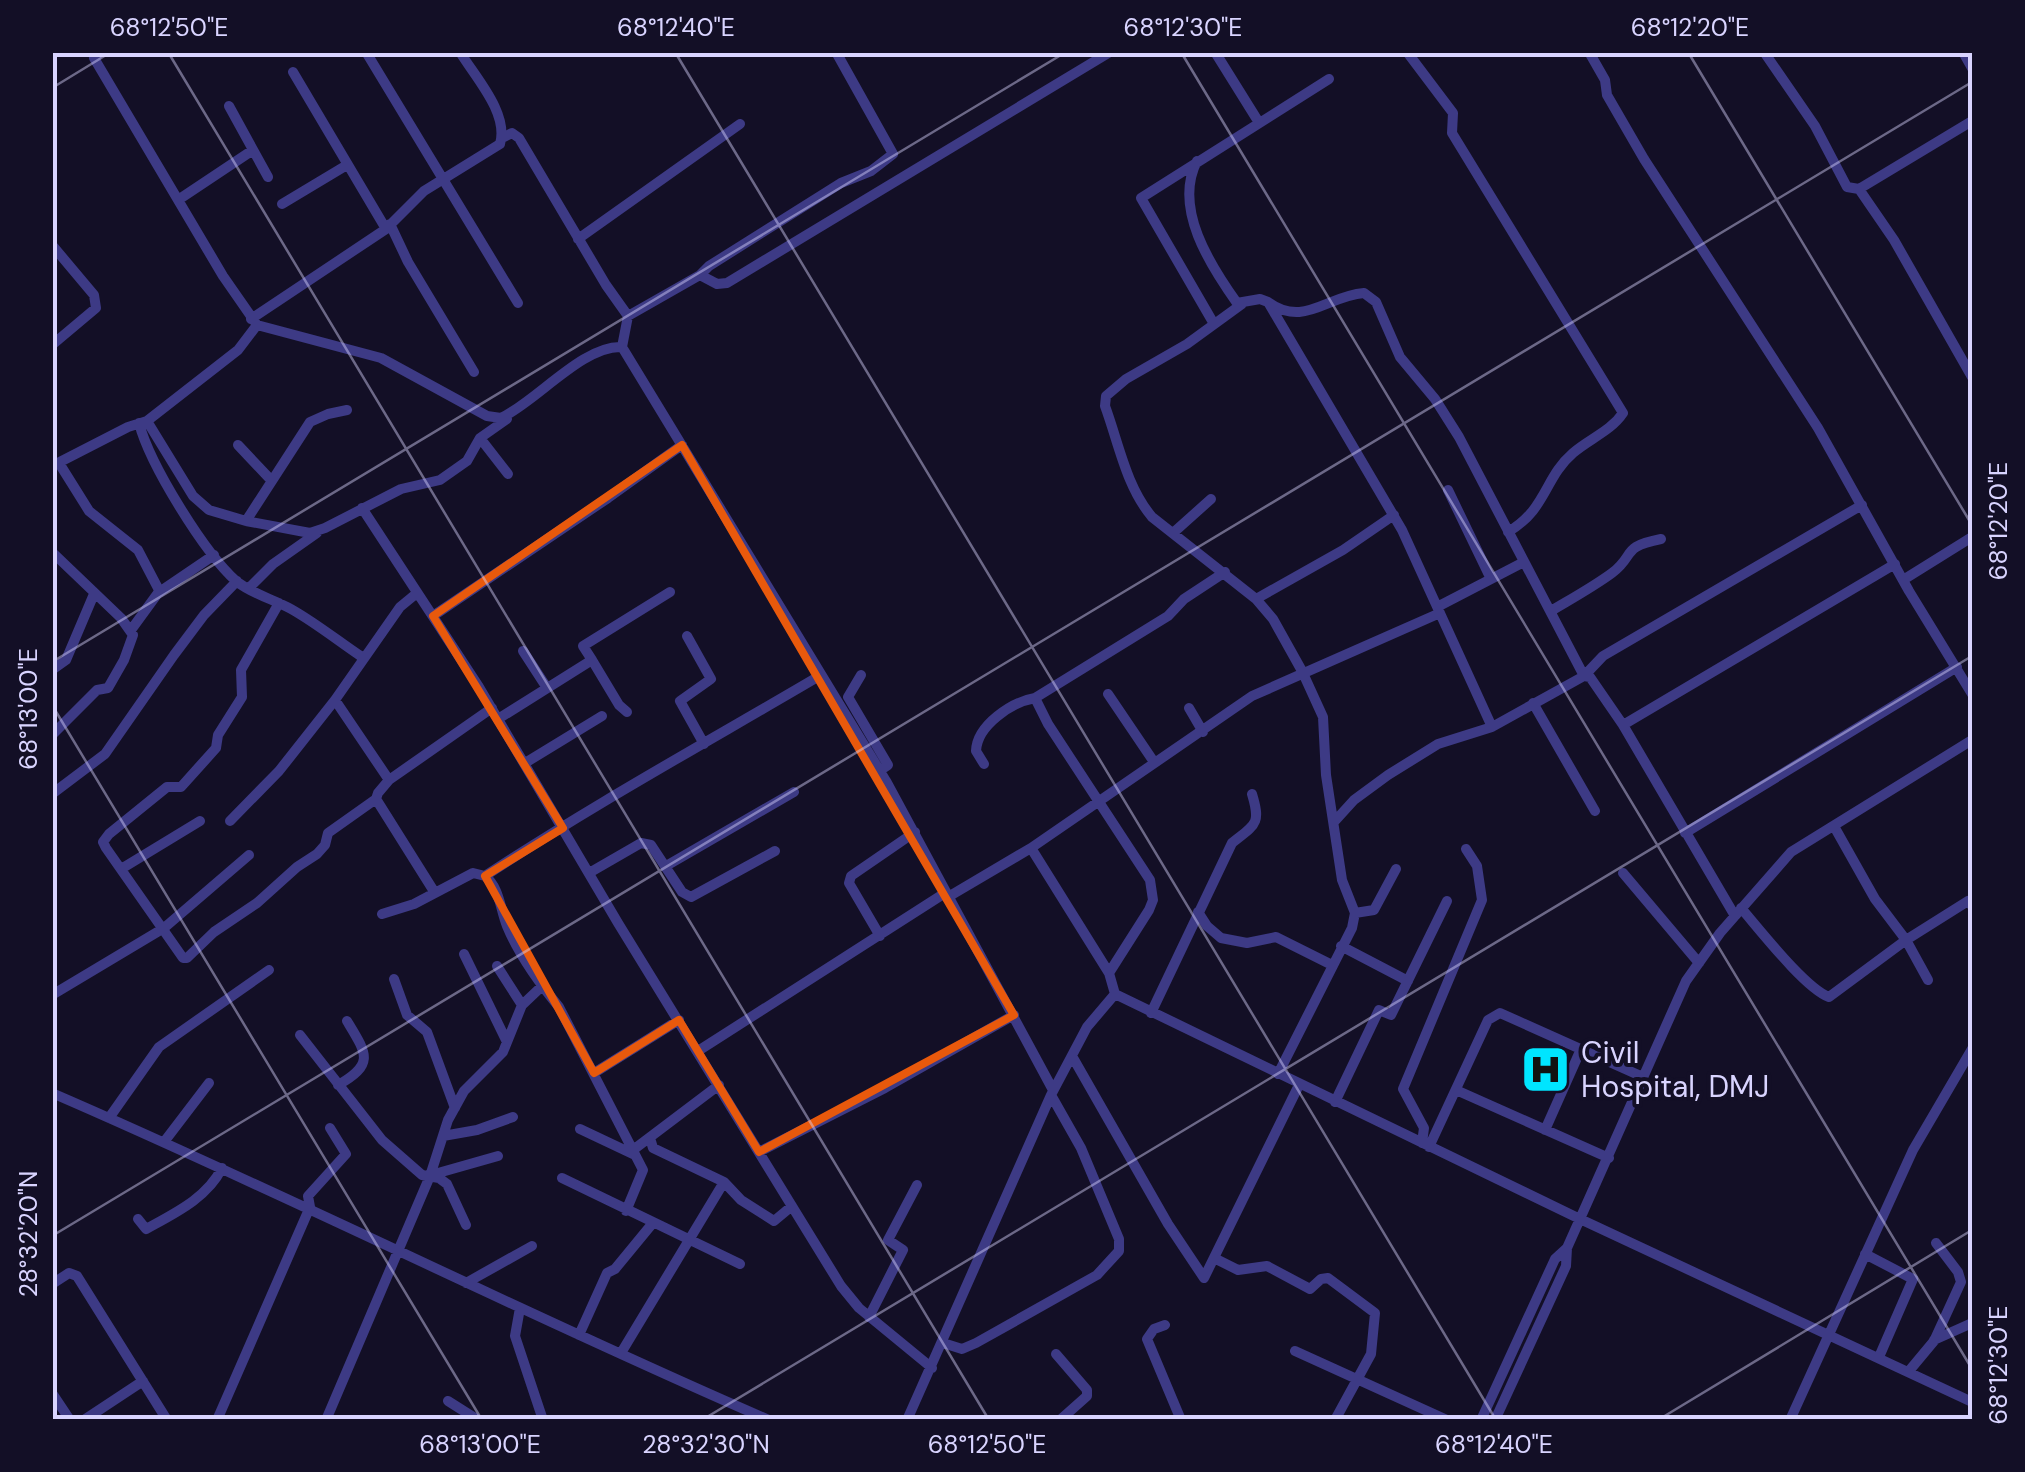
<svg xmlns="http://www.w3.org/2000/svg" width="2025" height="1472" font-family="'DM Sans',sans-serif">
<rect width="100%" height="100%" fill="#130f26"/>
<g fill="none" stroke-linecap="round" stroke-linejoin="round">
<path stroke="#3d3a85" stroke-width="10" d="M 100,52 L 94,58 L 223,276 L 257,325 L 381,358 L 487,416 L 501,418 C 537,401 583,345 622,347
M 366,52 L 518,303
M 1215,52 L 1258,121
M 1407,52 L 1453,113 L 1452,133 L 1623,413 C 1611,431 1589,439 1573,453 C 1544,478 1547,509 1508,532
M 1589,52 L 1605,80 L 1607,95 L 1644,159 L 1818,428 L 1909,591 L 1972,694
M 1764,52 L 1815,126 L 1847,187 L 1859,189 L 1894,240 L 1972,377
M 1963,52 L 1972,68
M 293,72 L 386,229
M 229,106 L 268,177
M 502,138 L 512,133 L 519,138 L 606,285 L 628,316
M 1197,161 C 1173,208 1210,265 1237,303 L 1260,299 L 1268,302 L 1402,530 L 1492,727
M 1859,189 L 1972,121
M 178,200 L 253,150
M 282,204 L 347,165
M 390,224 L 408,262 L 474,372
M 578,239 L 740,124
M 52,245 L 94,295 L 96,308 L 52,345
M 700,275 L 709,266 L 841,183 L 871,171 L 893,154 L 836,52
M 1268,302 C 1304,328 1326,296 1364,293 L 1376,302 L 1400,357 L 1435,399 L 1459,437 L 1584,676 L 1603,656 L 1862,505
M 1242,304 L 1187,344 L 1126,379 L 1106,396 L 1105,406 C 1119,444 1126,486 1152,517 L 1256,599 L 1273,619 L 1302,671 L 1323,717 L 1326,775 L 1342,880 L 1355,913 L 1352,928 L 1278,1074
M 251,319 L 386,229 L 424,191 L 500,144 C 509,113 475,77 460,52
M 1214,324 L 1141,198 L 1329,79
M 147,421 L 193,496 L 209,510 L 246,521 L 310,533 L 325,528 L 401,489 L 440,480 L 467,461 L 480,438 L 507,419
M 139,423 C 150,465 204,552 236,581 C 252,594 273,599 291,609 C 316,623 338,641 362,657
M 480,438 L 508,474
M 238,445 L 271,480
M 59,463 L 89,511 L 138,550 L 160,592
M 52,466 L 128,427 L 147,421 L 238,350 L 257,325
M 1448,490 L 1491,579
M 362,508 L 479,687 L 618,923 L 841,1286 L 859,1308 L 932,1368
M 246,521 L 310,422 L 328,414 L 347,410
M 1173,533 L 1211,499
M 52,552 L 121,618 L 133,635 L 124,660 L 108,688 L 97,690 L 52,735
M 1903,580 L 1972,537
M 248,589 L 273,564 L 317,533
M 1256,599 L 1343,550 L 1394,515
M 279,603 L 241,670 L 242,697 L 218,735 L 216,748 L 181,787 L 167,787 L 109,834 L 103,842 L 106,848 L 183,958 L 187,958 L 214,932 L 257,903 L 297,867 L 317,854 L 325,845 L 328,833 L 376,799
M 1439,606 L 1524,562
M 1551,611 C 1571,599 1593,587 1612,573 C 1636,555 1620,547 1661,539
M 433,616 L 608,498 L 682,445
M 131,630 L 158,593 L 214,555
M 687,636 L 711,679 L 680,701 L 704,744
M 523,651 L 547,688
M 592,660 L 619,705 L 627,712
M 52,670 L 66,660 L 94,594
M 861,675 L 848,697 L 888,765 L 879,771
M 1108,694 L 1154,762
M 335,700 L 389,780
M 1533,703 L 1595,811
M 1189,708 L 1203,732
M 498,719 L 592,660 L 583,646 L 670,592
M 1623,725 L 1895,564
M 525,763 L 602,716
M 984,764 L 976,751 C 977,725 1012,702 1035,698
M 52,794 L 105,754 L 174,655 L 204,615 L 237,581
M 230,821 L 279,771 L 335,700 L 400,607 L 417,593
M 1334,822 L 1354,800 L 1388,775 L 1438,744 L 1492,727 L 1584,676 L 1590,677 L 1623,725 L 1735,916
M 1835,828 L 1875,899 L 1906,940 L 1928,980
M 1685,833 L 1957,667
M 666,866 L 794,792
M 121,869 L 200,821
M 589,873 L 641,843 L 651,845 L 682,892 L 691,897 L 775,851
M 1623,873 L 1699,963
M 485,876 C 500,888 500,909 507,926 C 519,955 540,984 559,1007 L 643,1170 L 626,1211
M 435,893 L 376,799 L 378,793 L 389,780 L 492,708
M 948,897 L 1031,848 L 1252,696 L 1440,613
M 1741,908 C 1760,930 1805,988 1829,997 L 1906,940 L 1968,901 L 1972,906
M 1198,912 L 1207,926 L 1221,938 L 1247,943 L 1276,937 L 1332,965
M 1355,913 L 1374,910 L 1396,869
M 382,914 L 414,904 L 473,873 L 485,876 C 594,804 709,741 821,675
M 880,936 L 849,883 L 851,876 L 915,832
M 1341,946 L 1408,981
M 464,954 L 507,1042
M 497,966 L 522,1005
M 1109,973 L 1149,910 L 1153,900 L 1150,880 L 1048,724 L 1035,698 L 1168,616 L 1184,599 L 1225,572
M 394,979 L 407,1015 L 427,1032 L 455,1108
M 1115,994 L 1580,1219 L 1972,1402
M 52,995 L 164,928 L 249,855
M 1151,1013 L 1232,843 C 1256,824 1261,824 1252,794
M 300,1035 L 382,1140 L 422,1175 L 439,1178 L 447,1184 L 466,1225
M 698,1051 L 945,893
M 1072,1056 L 1168,1224 L 1204,1278 L 1299,1085
M 594,1073 L 679,1020
M 338,1085 C 375,1064 367,1054 347,1021
M 1053,1090 L 886,781 L 622,347 L 628,316 L 700,275 L 717,284 L 727,283 L 1110,52
M 1456,1090 L 1609,1158
M 52,1093 C 293,1197 528,1316 769,1420
M 1335,1102 L 1379,1010 L 1391,1015 L 1447,901
M 109,1118 L 159,1047 L 269,970
M 580,1129 L 635,1155
M 1545,1130 L 1581,1049
M 443,1136 L 477,1130 L 513,1117
M 650,1138 L 653,1148 L 724,1182 L 741,1200 L 774,1221 L 792,1206
M 164,1142 L 209,1083
M 1422,1143 L 1424,1128 L 1403,1089 L 1482,900 L 1477,866 L 1466,849
M 1429,1147 L 1488,1020 L 1500,1013 L 1643,1077
M 633,1150 L 719,1085
M 759,1152 L 885,1088 L 1014,1015
M 431,1175 L 498,1156
M 562,1178 L 740,1264
M 138,1219 L 146,1229 C 175,1213 207,1198 222,1168
M 1865,1254 L 1913,1279 L 1879,1357
M 1214,1258 L 1238,1270 L 1267,1266 L 1310,1289 L 1321,1279 L 1328,1278 L 1375,1313 L 1371,1354 L 1335,1420
M 466,1283 L 532,1246
M 52,1284 L 69,1273 L 77,1276 L 167,1420
M 520,1308 L 515,1336 L 543,1420
M 869,1317 L 903,1250 L 888,1240 L 917,1185
M 1165,1325 L 1154,1329 L 1147,1339 L 1181,1420
M 579,1335 L 607,1273 L 615,1269 L 652,1224
M 1934,1340 L 1972,1323
M 943,1343 L 962,1349 L 976,1343 L 1097,1275 L 1119,1251 L 1119,1239 L 1081,1148 L 1051,1095
M 1295,1351 L 1447,1420
M 621,1353 L 724,1182
M 1056,1354 L 1087,1390 L 1087,1396 L 1060,1420
M 1909,1371 L 1934,1341 L 1961,1282 L 1958,1272 L 1936,1243
M 52,1393 L 70,1420
M 448,1401 L 478,1420
M 84,1420 L 143,1381
M 217,1420 L 310,1207 L 308,1196 L 346,1154 L 330,1128
M 326,1420 L 430,1176 L 448,1120 L 464,1091 L 503,1052 L 522,1005 L 542,986
M 907,1420 L 1051,1095 L 1087,1027 L 1115,994 L 1109,973 L 1031,848
M 1481,1420 L 1555,1259 L 1567,1248 L 1686,981 L 1720,933 L 1791,852 L 1972,740
M 1495,1420 L 1566,1266 L 1567,1248
M 1790,1420 L 1913,1150 L 1972,1049"/>
</g>
<path fill="none" stroke="#e8590c" stroke-width="8" stroke-linejoin="round" d="M 682,445 L 1014,1015 L 759,1152 L 679,1020 L 594,1073 L 485,876 L 563,828 L 433,616 Z"/>
<path fill="none" stroke="#d9d4ff" stroke-width="2.5" stroke-opacity="0.45" d="M 168,52 L 989,1420M 675,52 L 1496,1420M 1181,52 L 1972,1369M 1688,52 L 1972,525M 52,88 L 111,52M 52,662 L 1066,52M 52,705 L 482,1420M 52,1236 L 1972,82M 702,1420 L 1972,656M 1658,1420 L 1972,1230"/>
<defs>
<symbol id="hospital-square" viewBox="-11 -11 22 22"><rect x="-9" y="-9" width="18" height="18" rx="4" fill="#00e5ff" stroke="#130f26"/><path d="M-5-5h3v3.5h4V-5h3V5h-3V1.5h-4V5h-3Z" fill="#111"/></symbol>
</defs>
<g fill-rule="evenodd">
<use href="#hospital-square" x="1518" y="1042" width="55" height="55"/>
</g>
<g text-anchor="middle" dominant-baseline="central" stroke-width="8" stroke-linejoin="round" paint-order="stroke">
<g font-size="30" fill="#d9d4ff" stroke="#130f26" text-anchor="start">
<text x="1581" y="1052">Civil<tspan x="1581" dy="34">Hospital, DMJ</tspan></text>
</g>
</g>
<rect width="2025" height="1472" fill="none" stroke="#130f26" stroke-width="110"/>
<rect x="55" y="55" width="1915" height="1362" fill="none" stroke="#d9d4ff" stroke-width="4"/>
<g font-size="25" text-anchor="middle" fill="#d9d4ff">
<text x="169" y="36">68°12'50"E</text>
<text x="676" y="36">68°12'40"E</text>
<text x="1183" y="36">68°12'30"E</text>
<text x="1690" y="36">68°12'20"E</text>
<text transform="translate(1998 521) rotate(-90)" y="9">68°12'20"E</text>
<text transform="translate(28 709) rotate(-90)" y="9">68°13'00"E</text>
<text transform="translate(28 1234) rotate(-90)" y="9">28°32'20"N</text>
<text transform="translate(1998 1365) rotate(-90)" y="9">68°12'30"E</text>
<text x="480" y="1453">68°13'00"E</text>
<text x="706" y="1453">28°32'30"N</text>
<text x="987" y="1453">68°12'50"E</text>
<text x="1494" y="1453">68°12'40"E</text>
</g>
</svg>
